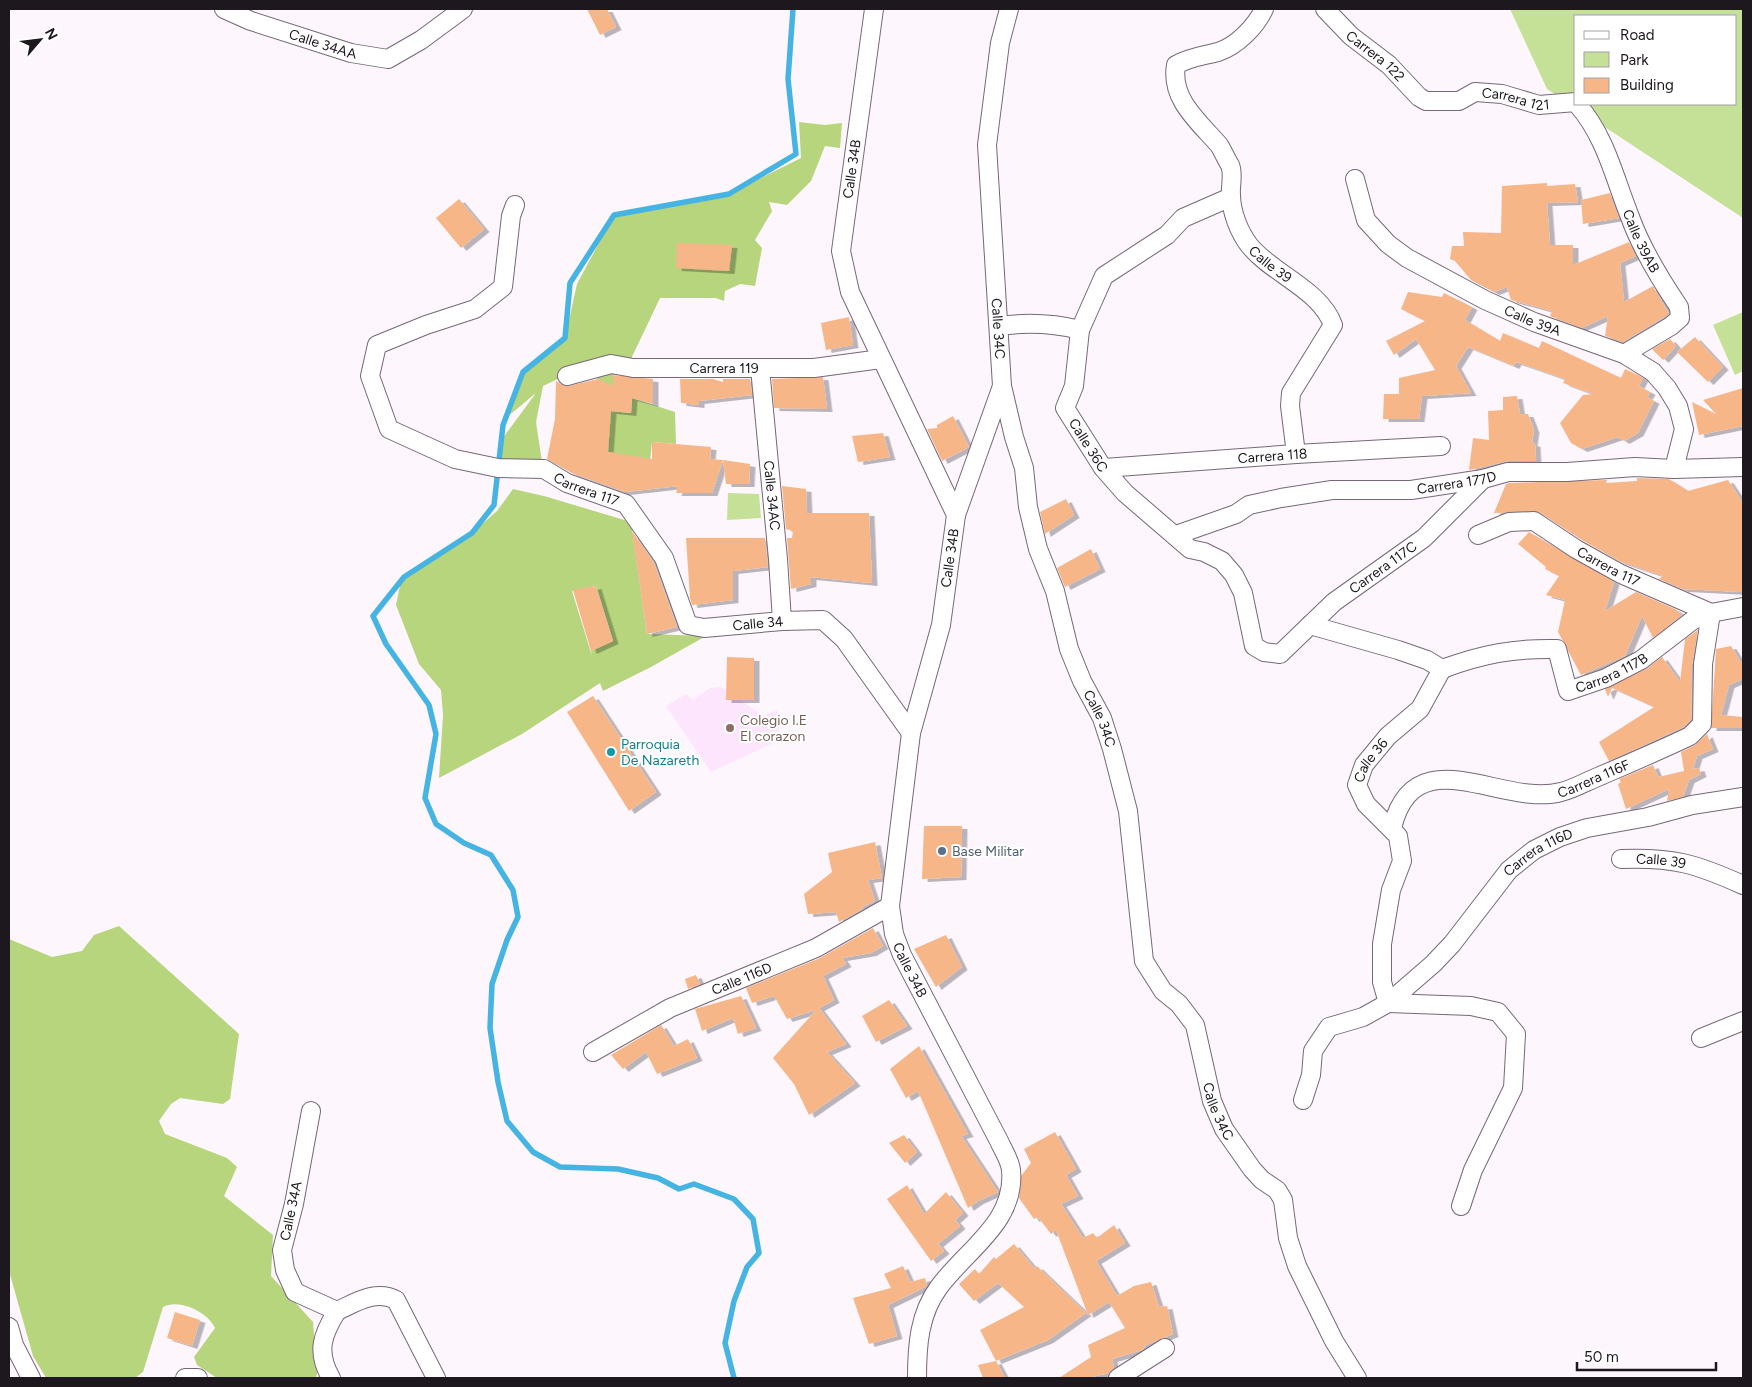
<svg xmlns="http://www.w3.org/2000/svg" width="1752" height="1387" font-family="Figtree,sans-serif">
<defs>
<filter id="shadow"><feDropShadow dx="5.5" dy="3" stdDeviation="0" flood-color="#0004"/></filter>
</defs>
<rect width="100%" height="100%" fill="#fdf6fd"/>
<path fill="#fde5fe" d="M 721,687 L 764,716 L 777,710 L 780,740 L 711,772 L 666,706 L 686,694 L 693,700 L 710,688 Z"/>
<path fill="#c5e097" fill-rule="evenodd" d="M 1510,9 L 1743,9 L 1743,218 L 1547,89 ZM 1576,16 L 1736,16 L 1736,104 L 1576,104 Z
M 1743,312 L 1743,371 L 1735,375 L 1713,325 Z
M 728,493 L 759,494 L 761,518 L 727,520 Z"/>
<path fill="#b6d57d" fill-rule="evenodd" d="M 799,122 L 825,125 L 842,123 L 840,148 L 825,146 L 811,181 L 787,205 L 769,202 L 772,211 L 755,240 L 762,248 L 755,286 L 740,284 L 725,291 L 724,301 L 716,298 L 660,298 L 630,361 L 566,375 L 543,386 L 536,422 L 543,469 L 499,468 L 502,439 L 536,393 L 506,418 L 523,372 L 565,338 L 577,284 L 614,215 L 729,194 L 801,158 Z
M 614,371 L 611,411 L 631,413 L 632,398 L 675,412 L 676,444 L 652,442 L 650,461 L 608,452 L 592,438 L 598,379 L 588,374 Z
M 513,489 L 544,496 L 631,522 L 647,634 L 706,636 L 651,667 L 603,691 L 600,683 L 522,734 L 439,778 L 443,715 L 441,690 L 419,664 L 396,605 L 401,581 L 472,533 L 497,511 ZM 596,586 L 613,641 L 591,651 L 592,656 L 572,591 Z
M 119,926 L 239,1034 L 230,1099 L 223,1104 L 180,1098 L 171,1104 L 159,1121 L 165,1134 L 227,1158 L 237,1167 L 224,1196 L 273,1235 L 271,1276 L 313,1322 L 317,1373 L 316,1378 L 217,1378 L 197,1365 L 194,1357 L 215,1328 C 208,1312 179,1298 163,1307 L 143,1372 L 135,1378 L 46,1378 L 33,1356 L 9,1271 L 9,939 L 52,957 L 82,951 L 94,935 Z"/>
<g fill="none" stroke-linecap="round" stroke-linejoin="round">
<path stroke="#45b4e3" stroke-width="5.5" d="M 734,1378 L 725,1343 L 734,1301 L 747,1267 L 759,1253 L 753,1219 L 734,1199 L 694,1184 L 679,1189 L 658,1178 L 618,1169 L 560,1167 L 533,1152 L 507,1121 L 498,1082 L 490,1028 L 492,984 L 507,940 L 518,917 L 513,890 L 491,855 L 464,843 L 436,824 L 425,798 L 436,734 L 429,705 L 386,644 L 373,616 L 404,577 L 472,533 L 494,505 L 503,425 L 523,372 L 565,338 L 570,283 L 614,215 L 729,194 L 796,154 L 788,79 L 793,9"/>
</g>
<path fill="#f6b688" filter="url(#shadow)" d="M 587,9 L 607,9 L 616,27 L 600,35 Z
M 1547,183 L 1547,186 L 1575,184 L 1578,202 L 1547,203 L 1550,245 L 1573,245 L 1573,265 L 1629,242 L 1636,256 L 1620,263 L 1624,302 L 1653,286 L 1669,314 L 1623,342 L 1605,336 L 1608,316 L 1581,328 L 1550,316 L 1552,311 L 1511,300 L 1507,287 L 1494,292 L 1471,280 L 1455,261 L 1450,259 L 1452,246 L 1464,246 L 1463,232 L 1501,233 L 1502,186 Z
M 1610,193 L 1619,218 L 1583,224 L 1581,200 Z
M 459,199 L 484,229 L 461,248 L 436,218 Z
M 677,243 L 732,245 L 729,271 L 676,268 Z
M 1408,292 L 1442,297 L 1444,293 L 1472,307 L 1465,320 L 1500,341 L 1503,333 L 1539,348 L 1542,341 L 1621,378 L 1625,369 L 1638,375 L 1643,378 L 1639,386 L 1650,392 L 1647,397 L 1654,401 L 1638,433 L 1624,441 L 1618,437 L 1582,449 L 1571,443 L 1560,423 L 1583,395 L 1593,394 L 1563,383 L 1565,379 L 1516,362 L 1514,366 L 1468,347 L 1456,366 L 1471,393 L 1422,396 L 1419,419 L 1383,419 L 1384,394 L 1399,394 L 1399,378 L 1435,370 L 1416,339 L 1394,355 L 1386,341 L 1425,321 L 1401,309 Z
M 849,317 L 853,345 L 826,350 L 821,323 Z
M 1695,337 L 1723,367 L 1708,382 L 1677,352 Z
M 1670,339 L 1676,346 L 1663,360 L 1652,349 Z
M 613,375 L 653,379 L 653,404 L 632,398 L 631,413 L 611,411 L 608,452 L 652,459 L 652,442 L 711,447 L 710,459 L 723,460 L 712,493 L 676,493 L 678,486 L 625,492 L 572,473 L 547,459 L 555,419 L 556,381 L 564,386 L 569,386 L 598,379 L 613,386 Z
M 823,377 L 827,409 L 774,408 L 772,379 Z
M 680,379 L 713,379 L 723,382 L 723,379 L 750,379 L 752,395 L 699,401 L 699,405 L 681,403 Z
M 1743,388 L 1743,426 L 1699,435 L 1692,402 L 1716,414 L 1703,400 Z
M 1517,396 L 1520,414 L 1528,414 L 1534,430 L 1532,443 L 1535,444 L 1536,461 L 1508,461 L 1469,470 L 1473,438 L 1489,440 L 1488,411 L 1503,410 L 1503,397 Z
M 953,416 L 969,447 L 942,461 L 927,429 L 937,428 L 937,425 Z
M 883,433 L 890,457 L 858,462 L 852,436 Z
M 723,460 L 750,464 L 749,484 L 726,484 Z
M 1637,478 L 1669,479 L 1688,491 L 1728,480 L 1743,503 L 1743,592 L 1683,589 L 1659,579 L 1663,576 L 1621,562 L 1582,540 L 1539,512 L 1494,513 L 1506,484 L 1509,483 L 1607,480 L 1606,483 L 1637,481 Z
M 782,486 L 806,489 L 807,513 L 869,513 L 872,583 L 811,577 L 811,584 L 791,589 L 787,538 L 792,538 L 793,531 L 786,529 Z
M 1066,499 L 1074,515 L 1045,534 L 1040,512 Z
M 632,531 L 654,563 L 677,627 L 647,634 Z
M 1529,532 L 1614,582 L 1605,611 L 1636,592 L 1675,609 L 1682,615 L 1653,638 L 1642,616 L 1625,656 L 1581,675 L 1558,632 L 1565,600 L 1546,595 L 1559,576 L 1545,569 L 1546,567 L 1518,544 Z
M 686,538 L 765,538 L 768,567 L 733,571 L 733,600 L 692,605 L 690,598 Z
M 1091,549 L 1100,569 L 1065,587 L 1057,568 Z
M 596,586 L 613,641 L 591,651 L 573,590 Z
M 1698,630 L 1692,664 L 1691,720 L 1684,727 L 1609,761 L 1599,742 L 1654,707 L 1612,688 L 1608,697 L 1605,689 L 1646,669 L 1662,657 L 1680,682 L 1685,639 Z
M 1731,646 L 1743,666 L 1743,679 L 1729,685 L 1721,715 L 1743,717 L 1743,728 L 1711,728 L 1716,649 Z
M 727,657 L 754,658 L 754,700 L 726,700 Z
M 593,696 L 656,792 L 629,811 L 567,712 Z
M 1707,734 L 1713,749 L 1697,756 L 1693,769 L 1699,768 L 1701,774 L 1689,780 L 1683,797 L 1667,801 L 1669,789 L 1626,809 L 1618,784 L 1621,782 L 1619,779 L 1653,765 L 1658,777 L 1684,771 L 1681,752 L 1695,745 Z
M 924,826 L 962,826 L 961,877 L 922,879 Z
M 875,842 L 882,878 L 868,880 L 875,901 L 862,907 L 863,909 L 839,922 L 836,912 L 808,914 L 804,894 L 832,872 L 828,853 Z
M 873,928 L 883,946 L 871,953 L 842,958 L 846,964 L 823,976 L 834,1000 L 819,1008 L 846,1044 L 827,1052 L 855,1083 L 809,1115 L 794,1084 L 773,1058 L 816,1010 L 787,1019 L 774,996 L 752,1003 L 746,988 L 820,958 Z
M 946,935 L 962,967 L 936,987 L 914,949 Z
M 696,975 L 700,984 L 688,989 L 685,979 Z
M 741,996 L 756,1028 L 738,1034 L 733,1018 L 702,1031 L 695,1009 Z
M 889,1000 L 907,1026 L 876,1042 L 862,1016 Z
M 661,1025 L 674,1046 L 688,1039 L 697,1058 L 657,1074 L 646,1052 L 623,1069 L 611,1055 Z
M 919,1046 L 968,1134 L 961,1136 L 998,1192 L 978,1201 L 968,1208 L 918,1091 L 906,1098 L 890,1069 Z
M 1055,1132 L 1076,1169 L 1066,1175 L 1078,1196 L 1061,1204 L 1083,1238 L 1093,1233 L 1097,1238 L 1114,1225 L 1125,1243 L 1096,1261 L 1117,1296 L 1134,1286 L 1151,1282 L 1159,1307 L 1167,1306 L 1173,1334 L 1146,1345 L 1142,1350 L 1112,1359 L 1114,1368 L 1109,1373 L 1087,1378 L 1059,1378 L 1091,1357 L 1088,1345 L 1125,1328 L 1109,1302 L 1088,1315 L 1056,1230 L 1051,1234 L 1038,1217 L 1034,1219 L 1019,1198 L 1021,1176 L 1031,1163 L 1024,1149 Z
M 904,1135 L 917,1152 L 905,1163 L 889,1143 Z
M 907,1185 L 924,1214 L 946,1192 L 963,1213 L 955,1220 L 960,1226 L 938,1244 L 944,1251 L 931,1261 L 887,1199 Z
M 1014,1244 L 1035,1269 L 1037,1266 L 1086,1313 L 1048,1340 L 996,1361 L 980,1330 L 1024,1307 L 998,1283 L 974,1301 L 959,1284 L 975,1269 L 979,1274 L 994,1257 L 996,1259 Z
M 903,1266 L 910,1282 L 925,1278 L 927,1286 L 888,1305 L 897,1336 L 869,1344 L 853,1298 L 891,1288 L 884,1274 Z
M 175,1312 L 200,1320 L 192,1346 L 167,1338 Z
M 996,1361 L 1005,1378 L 983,1378 L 978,1365 Z"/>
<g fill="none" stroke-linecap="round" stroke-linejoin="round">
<defs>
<g id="minor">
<path id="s1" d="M 224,9 L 251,21 L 351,53 L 388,59 L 421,40 L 463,9"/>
<path id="s2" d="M 874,9 L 841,251 L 850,292 L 956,515 L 941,625 L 911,733 L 890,906 L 894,934 L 902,955 L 999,1141 C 1003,1150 1010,1160 1011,1170 C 1016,1222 967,1249 939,1287 C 919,1314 917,1346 917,1378"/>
<path id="s3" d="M 1009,9 L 1000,43 L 987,145 L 1002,386 L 1014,437 L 1024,468 L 1028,507 L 1038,549 L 1055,591 L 1069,649 L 1082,681 L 1102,718 L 1112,749 L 1128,811 L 1144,961 L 1163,991 L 1179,1004 L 1195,1025 L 1212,1101 L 1224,1129 L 1252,1169 L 1262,1180 L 1277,1190 L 1283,1200 L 1288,1238 L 1297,1266 L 1334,1341 L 1357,1378"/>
<path id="s4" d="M 1264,9 C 1256,26 1237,46 1218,52 C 1203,56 1190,57 1176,65 C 1170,99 1199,122 1219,145 C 1223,151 1226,159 1230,165 C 1234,174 1230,186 1231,195 C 1231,211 1239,232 1249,245 C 1272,274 1320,289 1333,325 L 1291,393 L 1290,406 L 1296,454"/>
<path id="s5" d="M 1325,9 L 1351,36 L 1389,65 L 1419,97 L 1426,101 L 1459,101 L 1475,92 L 1502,94 L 1539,105 L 1576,102"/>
<path id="s6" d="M 1577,104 C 1606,137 1614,177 1630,217 C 1642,250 1660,279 1679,307 L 1680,318 L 1671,326 L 1624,354"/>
<path id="s7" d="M 1355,179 L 1366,220 L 1388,244 L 1407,258 L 1485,300 L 1534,322 L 1624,354 L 1653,372 L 1667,388 L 1678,406 L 1684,429 L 1674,469"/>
<path id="s8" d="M 1231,197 L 1183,218 L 1167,235 L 1104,276 L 1080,330 L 1074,386 L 1065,408 L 1103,468 L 1125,493 L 1190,549 L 1204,552 L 1222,561 L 1234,575 L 1243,593 L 1254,646 L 1264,652 L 1280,654 L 1334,602 L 1424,538 L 1483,479"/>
<path id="s9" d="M 515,205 L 511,216 L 503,287 L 475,309 L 426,325 L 377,345 L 370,376 L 389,429 L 455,459 L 498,468 L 544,469 L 567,483 L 626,504 L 664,558 L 688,625 L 704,628 L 782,621 L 823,620 L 844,639 L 911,733"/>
<path d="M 999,326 C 1028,322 1052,323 1080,330"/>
<path id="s10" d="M 760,368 L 778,559 L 782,621"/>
<path id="s11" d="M 567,376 L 611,364 L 633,368 L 814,368 L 881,359"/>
<path id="s12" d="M 1104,468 L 1296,454 L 1441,446"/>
<path d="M 956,515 L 1002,386"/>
<path id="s13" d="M 1176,535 L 1236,514 L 1249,505 L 1281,498 L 1332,490 L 1411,490 L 1483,479 L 1508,472 L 1567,472 L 1635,467 L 1674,469 L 1743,467"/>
<path id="s14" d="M 1478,535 L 1509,522 L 1534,521 L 1576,549 L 1621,574 L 1711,613"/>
<path d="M 1310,625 L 1398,650 L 1427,660 L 1442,669"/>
<path id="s15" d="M 1442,669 C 1483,654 1514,648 1557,649 L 1568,691 L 1606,678 L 1641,660 L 1693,620 L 1711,613 L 1743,607"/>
<path id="s16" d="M 1392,828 C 1415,735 1502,808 1561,792 C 1574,789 1587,781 1600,776 C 1630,763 1661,750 1690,736 L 1702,724 L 1703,664 L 1711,613"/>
<path id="s17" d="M 1621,859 C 1674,857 1696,864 1743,885"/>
<path id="s18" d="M 1388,1003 L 1433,964 L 1452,944 L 1509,870 L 1534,850 L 1560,837 L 1587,828 L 1648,817 L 1692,805 L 1743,797"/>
<path d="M 1388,1003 L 1471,1006 L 1498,1012 L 1516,1034 L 1513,1088 L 1473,1170 L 1461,1206"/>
<path d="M 1701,1038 L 1743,1021"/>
<path id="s19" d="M 593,1052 L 670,1008 L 816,948 L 890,906"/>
<path id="s20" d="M 1303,1100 L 1311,1075 L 1313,1051 L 1329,1027 L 1363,1017 L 1388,1003 L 1382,982 L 1382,944 L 1391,890 L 1402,861 L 1398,836 L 1366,804 L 1357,785 L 1364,765 L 1388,736 L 1420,709 L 1442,669"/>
<path d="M 311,1111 L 294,1204 L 282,1250 L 285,1270 L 295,1292 L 337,1311 C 355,1303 376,1289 396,1300 L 436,1378"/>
<path d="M 9,1327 L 14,1345 L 31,1378"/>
<path d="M 185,1378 L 198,1378"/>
<path d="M 331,1378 C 316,1352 322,1335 337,1311"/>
<path d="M 1118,1378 L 1165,1348"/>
</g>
</defs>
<use href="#minor" stroke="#776778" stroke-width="20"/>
<use href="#minor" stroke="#fff" stroke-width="18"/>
</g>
<circle fill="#8d6e63" stroke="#fff" stroke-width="2" cx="730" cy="728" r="5"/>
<circle fill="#0f9aa8" stroke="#fff" stroke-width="2" cx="611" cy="752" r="5"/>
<circle fill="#5c6f8a" stroke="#fff" stroke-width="2" cx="942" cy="851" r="5"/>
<g text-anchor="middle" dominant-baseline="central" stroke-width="4" stroke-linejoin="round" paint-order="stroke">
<g font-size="14" fill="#1d171e" stroke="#fff">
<text stroke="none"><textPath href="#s1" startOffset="105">Calle 34AA</textPath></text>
<text stroke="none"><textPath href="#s5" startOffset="69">Carrera 122</textPath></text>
<text stroke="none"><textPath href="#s5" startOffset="230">Carrera 121</textPath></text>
<text transform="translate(852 169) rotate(-82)">Calle 34B</text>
<text stroke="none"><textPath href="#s6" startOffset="152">Calle 39AB</textPath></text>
<text stroke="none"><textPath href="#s4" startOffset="339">Calle 39</textPath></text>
<text stroke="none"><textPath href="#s7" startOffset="239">Calle 39A</textPath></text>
<text stroke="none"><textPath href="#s3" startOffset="322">Calle 34C</textPath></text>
<text stroke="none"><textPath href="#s11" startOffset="159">Carrera 119</textPath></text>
<text stroke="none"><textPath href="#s8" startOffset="334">Calle 36C</textPath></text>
<text stroke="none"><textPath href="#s12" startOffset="169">Carrera 118</textPath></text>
<text stroke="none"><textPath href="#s13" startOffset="289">Carrera 177D</textPath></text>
<text stroke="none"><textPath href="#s9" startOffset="521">Carrera 117</textPath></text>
<text stroke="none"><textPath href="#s10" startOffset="128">Calle 34AC</textPath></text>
<text transform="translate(950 558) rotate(-82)">Calle 34B</text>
<text stroke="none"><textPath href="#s14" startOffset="146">Carrera 117</textPath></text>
<text stroke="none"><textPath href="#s8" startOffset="770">Carrera 117C</textPath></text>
<text stroke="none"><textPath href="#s9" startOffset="771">Calle 34</textPath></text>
<text stroke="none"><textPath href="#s15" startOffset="208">Carrera 117B</textPath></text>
<text stroke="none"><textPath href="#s3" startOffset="728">Calle 34C</textPath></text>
<text stroke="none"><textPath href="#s20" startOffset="409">Calle 36</textPath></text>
<text stroke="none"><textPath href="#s16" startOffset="231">Carrera 116F</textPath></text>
<text stroke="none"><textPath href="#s18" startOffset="215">Carrera 116D</textPath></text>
<text stroke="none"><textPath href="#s17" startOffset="40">Calle 39</textPath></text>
<text stroke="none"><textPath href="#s2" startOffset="998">Calle 34B</textPath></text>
<text stroke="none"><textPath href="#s19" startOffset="166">Calle 116D</textPath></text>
<text stroke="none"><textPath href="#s3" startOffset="1148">Calle 34C</textPath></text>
<text transform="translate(291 1211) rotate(-78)">Calle 34A</text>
</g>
<g font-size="14" fill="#785e54" stroke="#fff" text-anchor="start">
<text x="740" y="720">Colegio I.E<tspan x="740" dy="16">El corazon</tspan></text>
</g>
<g font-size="14" fill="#0d838f" stroke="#fff" text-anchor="start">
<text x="621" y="744">Parroquia<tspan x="621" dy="16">De Nazareth</tspan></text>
</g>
<g font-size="14" fill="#4e5e75" stroke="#fff" text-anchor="start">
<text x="952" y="851">Base Militar</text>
</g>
</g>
<rect width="1752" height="1387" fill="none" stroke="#1d171e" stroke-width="20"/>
<rect x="1574" y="15" width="162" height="90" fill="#ffffff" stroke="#a5a2a5"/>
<rect x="1584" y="31" width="25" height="8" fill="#ffffff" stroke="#a5a2a5"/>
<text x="1620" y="40" font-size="15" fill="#1d171e">Road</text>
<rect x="1584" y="52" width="25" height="15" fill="#c5e097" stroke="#a5a2a5"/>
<text x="1620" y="65" font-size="15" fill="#1d171e">Park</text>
<rect x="1584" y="78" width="25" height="15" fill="#f6b688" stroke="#a5a2a5"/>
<text x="1620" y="90" font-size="15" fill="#1d171e">Building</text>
<g transform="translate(40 40) rotate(62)" stroke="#ffffff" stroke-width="4" paint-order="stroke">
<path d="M0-4L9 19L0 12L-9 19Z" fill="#1d171e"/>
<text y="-8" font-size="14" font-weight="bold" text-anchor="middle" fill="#1d171e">N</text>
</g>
<path d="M1577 1362v8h139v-8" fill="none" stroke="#1d171e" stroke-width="2.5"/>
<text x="1584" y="1362" font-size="15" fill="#1d171e" stroke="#ffffff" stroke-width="4" paint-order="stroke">50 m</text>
</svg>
